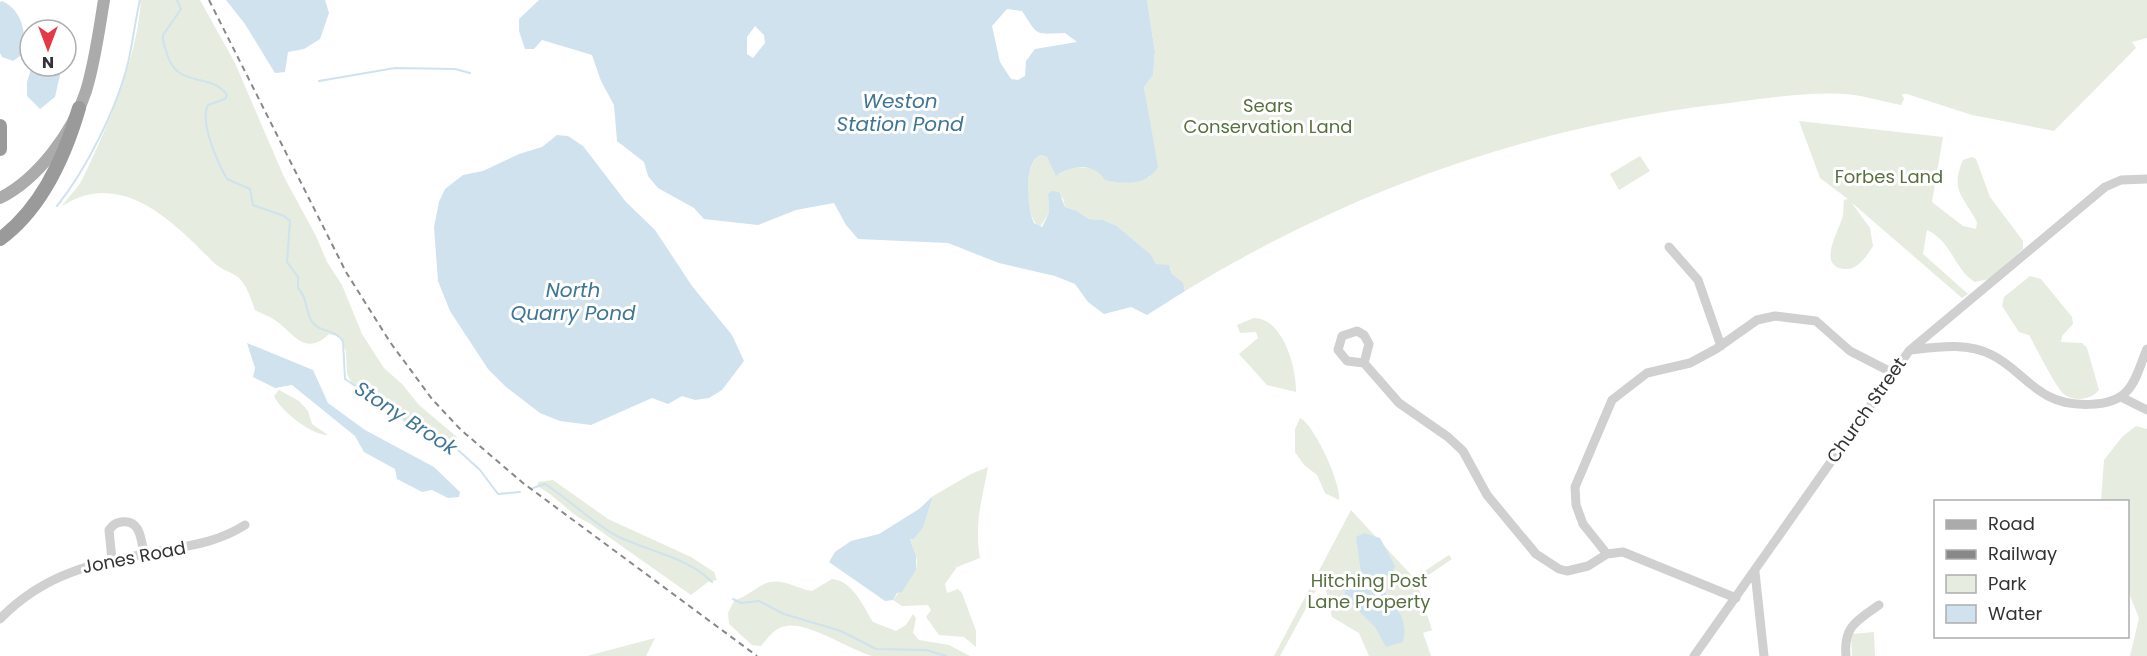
<svg xmlns="http://www.w3.org/2000/svg" width="2147" height="656" font-family="Poppins,sans-serif">
<rect width="100%" height="100%" fill="#fff"/>
<path fill="#e6ecdf" d="M 141,0 L 200,0 L 235,63 L 284,177 L 316,236 L 327,262 L 342,285 L 362,334 L 384,368 L 402,384 L 419,405 L 457,437 L 455,442 L 422,433 L 356,391 L 347,374 L 346,351 L 339,336 L 329,334 C 304,358 292,331 276,321 C 270,316 262,314 255,310 C 251,299 247,285 238,277 C 229,271 219,269 211,260 C 173,221 120,168 62,206 C 68,197 77,189 82,180 C 108,126 137,60 141,0 Z
M 1147,0 L 2147,0 L 2147,38 L 2132,42 L 2136,48 L 2054,131 L 1972,115 L 1907,94 L 1902,94 L 1904,99 L 1901,105 C 1881,101 1862,95 1843,94 C 1806,92 1767,98 1730,103 C 1537,124 1350,190 1185,291 L 1184,286 L 1172,274 L 1170,267 L 1156,264 L 1144,249 L 1117,226 L 1103,220 L 1089,219 L 1077,211 L 1065,207 L 1063,198 L 1048,194 L 1049,213 L 1040,227 C 1024,219 1023,161 1041,155 L 1047,157 L 1057,175 L 1073,167 L 1093,168 L 1110,181 L 1126,183 L 1150,177 L 1155,155 L 1144,87 L 1153,75 L 1155,52 Z
M 1799,121 L 1943,137 L 1932,202 L 1963,226 L 1976,229 L 1977,222 C 1963,195 1950,191 1963,160 L 1972,157 L 1976,159 L 1990,197 L 2023,241 L 2023,249 L 1989,279 L 1975,282 C 1955,271 1952,241 1927,230 L 1923,254 L 1968,294 L 1962,298 L 1851,202 L 1870,228 L 1873,246 C 1868,254 1858,270 1846,269 C 1816,268 1838,232 1842,219 C 1844,213 1843,206 1844,200 L 1848,199 L 1820,178 Z
M 1640,156 L 1650,171 L 1619,190 L 1610,174 Z
M 2030,276 L 2041,279 L 2072,317 L 2073,324 L 2062,336 L 2061,342 L 2082,343 L 2087,348 L 2099,390 C 2091,400 2074,402 2064,394 C 2056,388 2036,347 2029,335 L 2019,332 L 2002,306 L 2004,297 Z
M 1254,318 C 1283,318 1297,369 1296,392 L 1267,385 L 1239,354 L 1258,338 L 1256,332 L 1240,333 L 1237,325 Z
M 279,390 L 299,401 L 308,411 L 312,424 L 328,435 C 311,435 281,411 274,396 Z
M 1300,418 C 1314,424 1342,485 1339,500 L 1325,493 L 1317,475 L 1304,465 L 1295,452 L 1295,429 Z
M 2136,426 L 2147,429 L 2147,656 L 2130,656 L 2139,618 L 2128,591 L 2128,502 L 2101,501 L 2104,460 L 2122,437 Z
M 988,467 C 982,499 974,525 980,558 L 957,567 L 945,584 L 947,593 L 958,589 L 962,593 L 976,631 L 976,647 L 964,637 L 939,635 L 926,617 L 931,610 L 928,605 L 902,606 L 893,600 L 916,570 L 917,560 L 910,538 L 914,539 L 923,528 L 933,496 L 971,474 Z
M 553,480 L 608,519 L 691,557 L 714,572 L 717,580 L 708,582 L 691,595 L 589,523 C 570,515 557,496 537,486 L 538,482 Z
M 1351,510 L 1414,578 L 1449,555 L 1452,559 L 1417,583 L 1432,630 L 1423,633 L 1431,656 L 1369,656 L 1359,633 L 1332,617 L 1323,577 L 1280,656 L 1274,656 Z
M 832,579 C 853,581 863,606 873,622 L 896,631 L 906,625 L 913,614 L 916,618 L 913,633 L 919,640 L 949,645 L 970,656 L 872,656 C 850,650 803,618 782,627 C 773,630 767,639 761,646 L 752,645 L 729,624 L 728,613 L 734,601 C 745,597 753,590 764,584 C 780,576 797,589 812,591 Z
M 1874,632 L 1875,656 L 1852,656 L 1851,634 Z
M 655,638 L 646,656 L 587,656 Z"/>
<path fill="#cfe2ee" fill-rule="evenodd" d="M 226,0 L 325,0 L 329,13 L 320,39 L 304,49 L 288,52 L 285,72 L 275,73 L 245,24 Z
M 539,0 L 1147,0 L 1155,52 L 1153,75 L 1144,87 L 1158,167 C 1148,185 1124,185 1105,180 C 1093,162 1072,165 1056,176 L 1047,157 L 1041,155 C 1023,161 1027,209 1034,223 L 1042,227 L 1049,213 L 1048,194 L 1052,191 L 1059,192 L 1065,207 L 1077,211 L 1089,219 L 1103,220 L 1117,226 L 1150,254 L 1156,264 L 1169,265 L 1172,274 L 1183,283 L 1185,291 L 1147,315 L 1131,307 L 1104,314 L 1088,302 L 1075,284 L 1055,276 L 999,263 L 948,243 L 858,239 L 846,225 L 834,203 L 796,210 L 758,225 L 704,219 L 694,208 L 658,188 L 648,176 L 644,162 L 617,141 L 614,105 L 601,81 L 592,55 L 542,40 L 534,49 L 525,49 L 519,31 L 519,19 ZM 1007,9 L 1022,11 C 1039,37 1034,34 1065,33 L 1077,42 L 1035,49 L 1026,61 L 1025,76 L 1018,80 L 1011,79 L 1000,62 L 992,26 ZM 755,26 L 764,35 L 765,43 L 753,58 L 747,54 L 747,37 Z
M 2,1 C 22,10 27,33 23,54 L 13,61 L 2,57 L 0,53 L 0,2 Z
M 32,66 L 62,66 L 55,97 L 40,109 L 27,96 L 27,82 Z
M 557,135 L 568,136 L 583,146 L 626,202 L 655,230 L 692,286 L 732,335 L 744,361 L 722,390 L 709,398 L 695,400 L 682,396 L 668,404 L 652,398 L 591,425 L 560,421 L 540,413 L 506,387 L 488,369 L 450,311 L 438,281 L 434,227 L 439,202 L 445,189 L 463,175 L 483,171 L 519,154 L 542,147 Z
M 247,343 L 313,370 L 328,403 L 365,430 L 434,467 L 460,492 L 459,497 L 448,498 L 432,490 L 422,492 L 397,479 L 395,469 L 364,452 L 355,436 L 292,385 L 275,388 L 253,377 L 255,368 Z
M 933,496 L 923,528 L 914,539 L 910,539 L 916,556 L 916,570 L 902,592 L 897,593 L 893,600 L 885,601 L 829,562 L 835,552 L 851,541 L 879,534 L 919,509 Z
M 1364,533 L 1380,538 L 1395,566 C 1393,573 1382,578 1383,585 C 1384,601 1411,611 1403,642 L 1386,647 L 1375,627 L 1345,597 L 1344,575 L 1361,572 L 1356,537 Z"/>
<g fill="none" stroke-linecap="round" stroke-linejoin="round">
<path stroke="#cfe2ee" stroke-width="2" d="M 177,0 L 181,9 L 163,35 C 162,42 165,47 167,54 C 178,90 210,71 227,95 L 225,99 L 208,105 C 199,122 218,163 227,179 L 250,189 L 253,205 L 284,216 L 290,221 L 287,262 L 298,277 L 298,288 C 308,299 305,309 311,320 C 318,333 334,328 343,341 L 345,379 L 411,423 L 446,439 L 480,470 L 498,494 L 520,492
M 319,81 L 395,68 L 455,69 L 470,73
M 57,206 C 86,170 117,108 128,63 C 133,42 135,21 140,0
M 533,488 L 545,484 C 570,500 591,522 617,536 C 649,552 686,556 712,582
M 733,599 L 741,603 L 759,601 L 784,614 L 841,631 L 876,649 L 926,650 L 946,656"/>
<path stroke="#d0d0d0" stroke-width="9" d="M 1669,247 L 1698,280 L 1721,346
M 1357,331 L 1364,335 L 1369,344 L 1364,363 L 1347,361 L 1338,350 L 1342,336 Z
M 1910,350 C 1937,347 1967,342 1992,355 C 2013,365 2027,385 2048,396 C 2068,407 2111,409 2127,391 C 2137,381 2141,362 2147,349
M 1364,363 L 1399,403 L 1448,437 L 1463,451 L 1487,495 L 1536,554 L 1559,569 L 1567,571 L 1588,566 L 1607,554
M 2121,397 L 2147,410
M 112,560 L 109,530 C 113,525 115,523 121,522 C 141,519 141,540 144,554
M 1755,572 L 1764,656
M 1736,598 L 1623,552 L 1607,554 L 1583,524 L 1576,505 L 1575,487 L 1612,400 L 1647,373 L 1690,363 L 1716,349 L 1757,320 L 1775,316 L 1816,321 L 1850,351 L 1891,372
M 0,619 C 48,569 102,562 166,550 C 194,545 220,541 245,525
M 1694,656 L 1909,351 L 2105,187 L 2121,180 L 2147,179
M 1846,656 C 1843,627 1857,620 1879,605"/>
<path stroke="#ababab" stroke-width="12" d="M 0,198 C 38,179 73,132 86,91 C 95,62 99,30 104,0"/>
<path stroke="#9a9a9a" stroke-width="14" d="M 0,126 L 0,149
M 0,239 C 41,209 65,156 79,108"/>
<path stroke="#888" stroke-width="2" stroke-dasharray="6 4.5" stroke-linecap="butt" d="M 209,0 L 346,272 L 390,342 L 432,399 L 461,430 L 523,483 L 757,656"/>
</g>
<g text-anchor="middle" dominant-baseline="central" stroke-width="6" stroke-linejoin="round" paint-order="stroke">
<g font-size="18" fill="#56703f" stroke="#fff">
<text x="1268" y="105">Sears<tspan x="1268" dy="21">Conservation Land</tspan></text>
<text x="1889" y="176">Forbes Land</text>
<text x="1369" y="580">Hitching Post<tspan x="1369" dy="21">Lane Property</tspan></text>
</g>
<g font-size="18" fill="#333" stroke="#fff">
<text transform="translate(1866 410) rotate(-55)">Church Street</text>
<text transform="translate(134 557) rotate(-11)">Jones Road</text>
</g>
<g font-size="20" font-style="italic" fill="#3f7597" stroke="#fff">
<text x="900" y="101">Weston<tspan x="900" dy="23">Station Pond</tspan></text>
<text x="573" y="290">North<tspan x="573" dy="23">Quarry Pond</tspan></text>
<text transform="translate(406 418) rotate(33)">Stony Brook</text>
</g>
</g>
<rect x="1934" y="500" width="195" height="138" fill="#ffffff" stroke="#adadad" stroke-width="1.5"/>
<rect x="1946" y="520" width="30" height="9" fill="#ababab" stroke="#adadad" stroke-width="1.5"/>
<text x="1988" y="530" font-size="18" fill="#333333">Road</text>
<rect x="1946" y="550" width="30" height="9" fill="#888888" stroke="#adadad" stroke-width="1.5"/>
<text x="1988" y="560" font-size="18" fill="#333333">Railway</text>
<rect x="1946" y="575" width="30" height="18" fill="#e6ecdf" stroke="#adadad" stroke-width="1.5"/>
<text x="1988" y="590" font-size="18" fill="#333333">Park</text>
<rect x="1946" y="605" width="30" height="18" fill="#cfe2ee" stroke="#adadad" stroke-width="1.5"/>
<text x="1988" y="620" font-size="18" fill="#333333">Water</text>
<g transform="translate(48 48) rotate(180)"><circle r="28" fill="#ffffff" stroke="#adadad" stroke-width="1.5"/>
<path d="M0-4.5L10 22L0 15L-10 22Z" fill="#e63946"/>
<text y="-9" font-size="16" font-weight="bold" text-anchor="middle" fill="#333333">N</text>
</g>
</svg>
